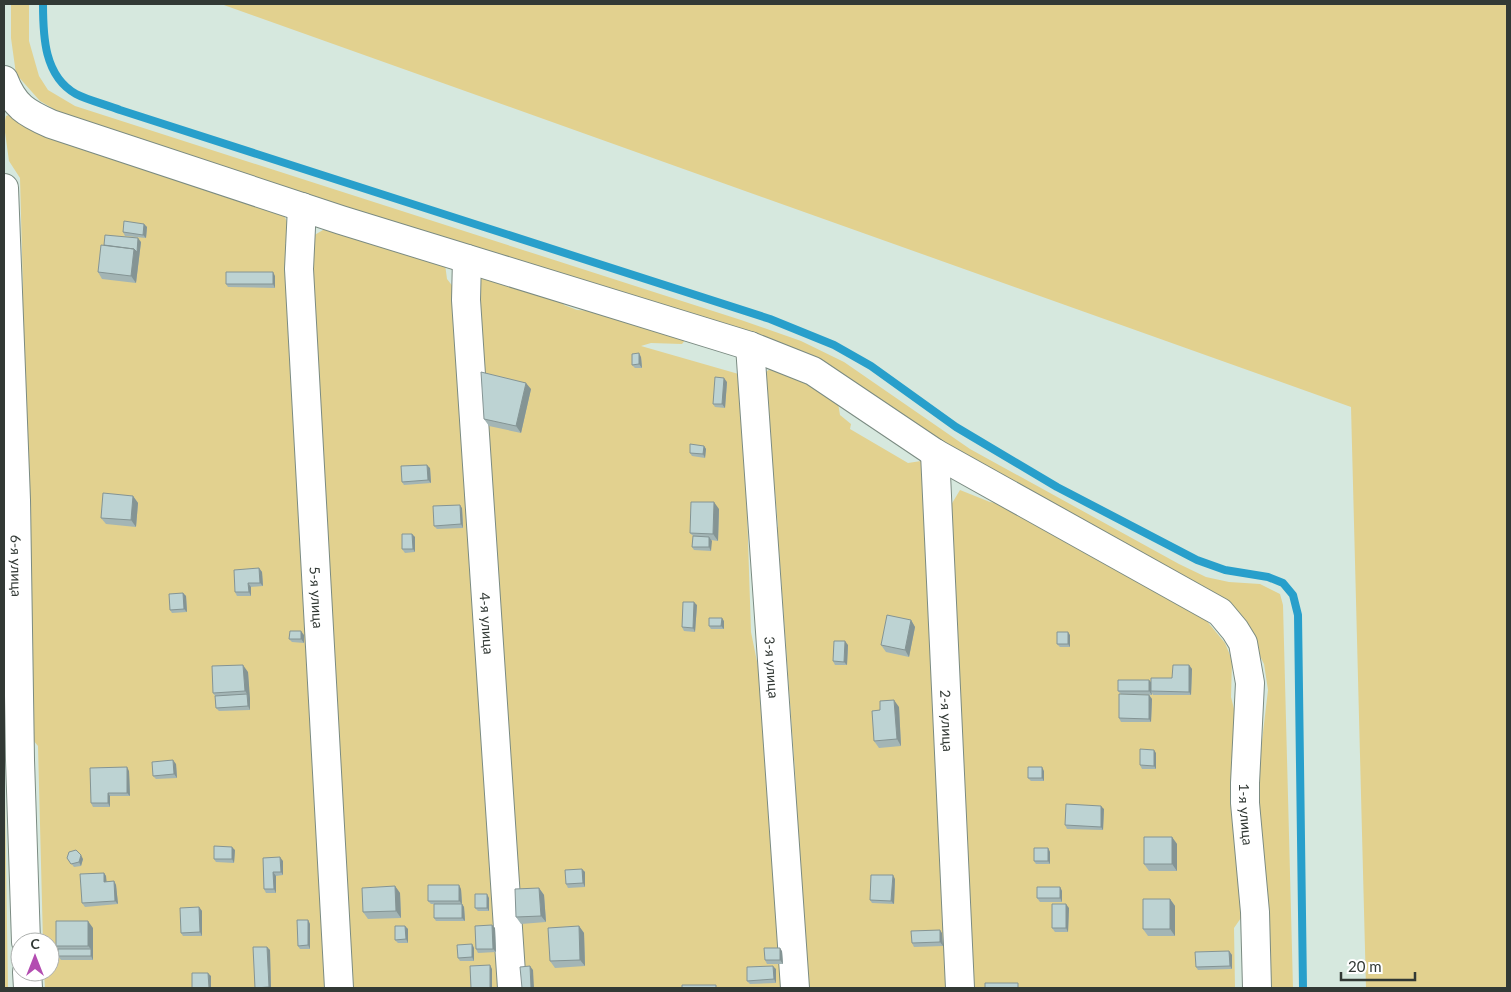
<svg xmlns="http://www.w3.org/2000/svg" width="1511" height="992" font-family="Lato,sans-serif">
<rect width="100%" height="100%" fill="#d6e8de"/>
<path fill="#e2d18f" d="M 11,4 L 29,4 L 29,41 L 39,76 L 48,90 L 75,106 L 741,320 L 801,341 L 844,362 L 970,449 L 1179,564 L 1206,577 L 1229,582 L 1260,584 L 1280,594 L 1283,605 L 1293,988 L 1264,988 L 1258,775 L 1268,690 L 1264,664 L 1252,640 L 1048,508 L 882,404 L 547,273 L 66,116 L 40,101 L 16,74 L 11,38 Z
M 221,4 L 1507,4 L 1507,988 L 1366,988 L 1351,407 Z
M 16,112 L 281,210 C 288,224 293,229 285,244 L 287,245 L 326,988 L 45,988 L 44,972 L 50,972 L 50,942 L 43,942 L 38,746 L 28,734 L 23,554 L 31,540 L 29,462 L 22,460 L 21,292 L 23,291 L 20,178 L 9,161 L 4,125 L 6,116 Z
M 323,230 L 347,230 L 445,264 L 447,279 L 454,288 L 501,988 L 350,988 L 306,240 Z
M 487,273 L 560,299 L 564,305 L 577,310 L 593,311 L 616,315 L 627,323 L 654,325 L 686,339 L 682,344 L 651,343 L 641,346 L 742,375 L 749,472 L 746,480 L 751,632 L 767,711 L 785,988 L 523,988 L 478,305 L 479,279 Z
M 774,366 L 784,368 L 838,403 L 840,415 L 851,424 L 850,429 L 908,463 L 921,461 L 927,462 L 952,988 L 805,988 L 795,772 L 779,550 L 770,546 L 772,528 L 778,527 L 775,492 L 768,482 L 762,375 Z
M 960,490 L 990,502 L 1002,504 L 1175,595 L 1206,620 L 1225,643 L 1232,660 L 1231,697 L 1236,717 L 1233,756 L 1231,760 L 1231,786 L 1241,859 L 1238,878 L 1243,900 L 1243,915 L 1234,928 L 1235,988 L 973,988 L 951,523 L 951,505 Z
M 4,735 L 8,988 L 4,988 Z"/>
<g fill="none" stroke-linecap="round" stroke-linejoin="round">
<path stroke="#289fcb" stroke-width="8" d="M 43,4 C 43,36 44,76 76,94 C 87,100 108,105 120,110 L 770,319 L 834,345 L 871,366 L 956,427 L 1057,487 L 1197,560 L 1225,570 L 1268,577 L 1283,583 L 1293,595 L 1298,615 L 1303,988"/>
<defs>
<g id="minor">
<path id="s1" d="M 4,80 C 14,106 26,113 51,124 L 341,220 L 750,346 L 813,371 L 935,453 L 1220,612 L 1235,630 L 1243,643 L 1250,683 L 1245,783 L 1245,803 L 1255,912 L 1257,988"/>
<path id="s2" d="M 4,188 L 16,500 L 20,760 L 26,942"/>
<path id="s3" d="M 302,207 L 299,269 L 339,988"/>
<path id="s4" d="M 467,259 L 466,300 L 512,988"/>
<path id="s5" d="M 750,346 L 795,988"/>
<path id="s6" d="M 935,453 L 960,988"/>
<path d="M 27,972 L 28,988"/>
</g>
</defs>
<use href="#minor" stroke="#7b8b82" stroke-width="30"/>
<use href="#minor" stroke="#fff" stroke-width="28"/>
</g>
<path fill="#a3b5b5" d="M 144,224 L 147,227 L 146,238 L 125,236 L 123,232 Z
M 141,242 L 136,283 L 102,279 L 98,272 L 104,245 Z
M 275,276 L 275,288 L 228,287 L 226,284 Z
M 641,357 L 642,368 L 635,368 L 632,365 Z
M 727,382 L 725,408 L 715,407 L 713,404 Z
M 531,389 L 521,433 L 489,426 L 484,419 Z
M 704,446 L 706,449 L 705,458 L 692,456 L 690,453 Z
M 430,468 L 431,483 L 404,485 L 402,482 Z
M 133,496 L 138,503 L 136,527 L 106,524 L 101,518 Z
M 462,508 L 463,528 L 437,529 L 434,526 Z
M 719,509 L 718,541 L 711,540 L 711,551 L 694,550 L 692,547 L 693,536 L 690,533 Z
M 412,534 L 415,537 L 415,552 L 405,553 L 402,549 Z
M 259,568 L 262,572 L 263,586 L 251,587 L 251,596 L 237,596 L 235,592 Z
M 183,593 L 186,596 L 187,612 L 172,613 L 170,610 Z
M 697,605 L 695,632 L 684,631 L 682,627 Z
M 911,620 L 915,627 L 909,657 L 886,652 L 881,645 Z
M 724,621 L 724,629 L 711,629 L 709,626 Z
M 304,635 L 304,643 L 292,642 L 289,639 Z
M 1070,635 L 1070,647 L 1060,647 L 1057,644 Z
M 848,645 L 847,665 L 835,665 L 833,661 Z
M 1189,665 L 1192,669 L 1191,695 L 1153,695 L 1152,693 L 1152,695 L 1121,694 L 1118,691 L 1172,678 Z
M 248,672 L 250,710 L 219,711 L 216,708 L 215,696 L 213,693 Z
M 1149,695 L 1152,699 L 1151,722 L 1121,722 L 1119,718 Z
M 899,707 L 901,746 L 879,748 L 874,741 Z
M 1156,753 L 1156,769 L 1142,769 L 1140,765 Z
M 176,764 L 177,778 L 156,779 L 153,776 Z
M 129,771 L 130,796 L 110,796 L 110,807 L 93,807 L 91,803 Z
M 1044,771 L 1044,781 L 1031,781 L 1028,778 Z
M 1104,809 L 1103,830 L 1067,829 L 1065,825 Z
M 1172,837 L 1177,844 L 1177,871 L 1149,871 L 1144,864 Z
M 1048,848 L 1050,852 L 1050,864 L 1036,864 L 1034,861 Z
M 235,850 L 234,863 L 216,862 L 214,859 Z
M 67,858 L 83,859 L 81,866 L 74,867 Z
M 263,858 L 283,861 L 283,875 L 276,876 L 276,893 L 266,893 L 264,889 Z
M 582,869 L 585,872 L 585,887 L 568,888 L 566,884 Z
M 104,873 L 106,876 L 106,882 L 114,881 L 116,885 L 118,904 L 85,907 L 82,903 Z
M 895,879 L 894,904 L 872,903 L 870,900 Z
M 395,886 L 400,893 L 401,918 L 368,919 L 363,912 Z
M 1060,887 L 1062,891 L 1062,902 L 1040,902 L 1037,898 Z
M 539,888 L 544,895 L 546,922 L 521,924 L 516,917 Z
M 461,889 L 462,904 L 464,907 L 465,921 L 436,921 L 434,918 L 434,904 L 431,904 L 428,901 Z
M 489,898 L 489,911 L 478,911 L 475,908 Z
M 1170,899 L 1175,906 L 1175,936 L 1148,936 L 1143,929 Z
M 199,907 L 202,911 L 202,936 L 183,936 L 181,933 Z
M 1069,908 L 1068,932 L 1055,932 L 1052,928 Z
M 308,920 L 310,924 L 310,949 L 300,949 L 298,946 Z
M 492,925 L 495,928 L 496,952 L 478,953 L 476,949 Z
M 405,926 L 408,929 L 408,943 L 398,943 L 395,940 Z
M 579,926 L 584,933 L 585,966 L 555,968 L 550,961 Z
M 93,928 L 93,960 L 61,960 L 58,956 L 58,949 L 56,946 Z
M 942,933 L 943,946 L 914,947 L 912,943 Z
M 472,944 L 474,948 L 474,961 L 460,961 L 458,958 Z
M 267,947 L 270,950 L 271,988 L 255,988 Z
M 782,951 L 783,964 L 767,964 L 765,960 Z
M 1229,951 L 1232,955 L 1232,969 L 1198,970 L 1196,967 Z
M 776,969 L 776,983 L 750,984 L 747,981 Z"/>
<path fill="#849494" d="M 144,224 L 147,227 L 146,238 L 143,235 Z
M 138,238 L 141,242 L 136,283 L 131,276 L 134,249 Z
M 273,272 L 275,276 L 275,288 L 273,284 Z
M 639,353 L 641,357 L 642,368 L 639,364 Z
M 724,378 L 727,382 L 725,408 L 722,404 Z
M 526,383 L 531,389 L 521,433 L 516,426 Z
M 704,446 L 706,449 L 705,458 L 703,454 Z
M 427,465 L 430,468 L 431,483 L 428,480 Z
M 133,496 L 138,503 L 136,527 L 131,520 Z
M 714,502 L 719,509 L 718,541 L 713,534 Z
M 460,505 L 462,508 L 463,528 L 461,524 Z
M 412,534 L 415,537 L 415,552 L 413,549 Z
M 709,537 L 712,541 L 711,551 L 709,547 Z
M 259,568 L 262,572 L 263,586 L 260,583 Z
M 248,583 L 251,587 L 251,596 L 249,592 Z
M 183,593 L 186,596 L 187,612 L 184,609 Z
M 694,602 L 697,605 L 695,632 L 693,628 Z
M 722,618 L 724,621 L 724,629 L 721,626 Z
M 911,620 L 915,627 L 909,657 L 905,650 Z
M 301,631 L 304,635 L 304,643 L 301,639 Z
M 1068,632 L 1070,635 L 1070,647 L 1068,644 Z
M 845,641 L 848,645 L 847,665 L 844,662 Z
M 243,665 L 248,672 L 250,698 L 245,691 Z
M 1189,665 L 1192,669 L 1191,695 L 1189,692 Z
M 1149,680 L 1152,683 L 1151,691 L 1152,695 L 1149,691 Z
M 247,694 L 250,698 L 250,710 L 248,706 Z
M 1149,695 L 1152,699 L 1151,722 L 1149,719 Z
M 894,700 L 899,707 L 901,746 L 897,739 Z
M 1154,750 L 1156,753 L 1156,769 L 1154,766 Z
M 173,760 L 176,764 L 177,778 L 174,774 Z
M 127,767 L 129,771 L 130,796 L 127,793 Z
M 1042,767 L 1044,771 L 1044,781 L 1042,778 Z
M 108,793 L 110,796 L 110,807 L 108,803 Z
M 1101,806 L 1104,809 L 1103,830 L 1101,827 Z
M 1172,837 L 1177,844 L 1177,871 L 1172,864 Z
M 232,847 L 235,850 L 234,863 L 232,859 Z
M 1048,848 L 1050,852 L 1050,864 L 1048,861 Z
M 81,855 L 83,859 L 81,866 L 79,862 Z
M 280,857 L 283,861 L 283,875 L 281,872 Z
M 582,869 L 585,872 L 585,887 L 583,883 Z
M 273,872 L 276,876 L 276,893 L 274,889 Z
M 104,873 L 106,876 L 107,885 L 104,882 Z
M 893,875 L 895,879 L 894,904 L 891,901 Z
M 114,881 L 116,885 L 118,904 L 115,901 Z
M 459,885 L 461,889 L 462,904 L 459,901 Z
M 395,886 L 400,893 L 401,918 L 396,911 Z
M 1060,887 L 1062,891 L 1062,902 L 1060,898 Z
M 539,888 L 544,895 L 546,922 L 541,916 Z
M 487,894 L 489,898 L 489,911 L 487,908 Z
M 1170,899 L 1175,906 L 1175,936 L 1170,929 Z
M 462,904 L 464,907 L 465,921 L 462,918 Z
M 1066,904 L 1069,908 L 1068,932 L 1066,928 Z
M 199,907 L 202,911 L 202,936 L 200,932 Z
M 308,920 L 310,924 L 310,949 L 308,945 Z
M 88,921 L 93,928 L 93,960 L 91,956 L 91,949 L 88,946 Z
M 492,925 L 495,928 L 496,952 L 493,949 Z
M 405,926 L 408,929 L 408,943 L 406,939 Z
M 579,926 L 584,933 L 585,966 L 580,960 Z
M 940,930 L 942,933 L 943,946 L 940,942 Z
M 472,944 L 474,948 L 474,961 L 472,957 Z
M 267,947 L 270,950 L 271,988 L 270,988 L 269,987 Z
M 780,948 L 782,951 L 783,964 L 780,960 Z
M 1229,951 L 1232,955 L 1232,969 L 1230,966 Z
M 490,965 L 492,969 L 492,988 L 490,988 Z
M 530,966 L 533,970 L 534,988 L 531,988 Z
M 773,966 L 776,969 L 776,983 L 774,979 Z
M 208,973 L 211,976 L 211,988 L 209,988 Z"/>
<path fill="#bdd3d3" stroke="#849494" d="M 124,221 L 144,224 L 143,235 L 123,232 Z
M 105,235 L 138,238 L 137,252 L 134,249 L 104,245 Z
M 101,245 L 134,249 L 131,276 L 98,272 Z
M 226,272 L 273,272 L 273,284 L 226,284 Z
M 639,353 L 639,364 L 632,365 L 632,354 Z
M 481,372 L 526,383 L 516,426 L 484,419 Z
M 715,377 L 724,378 L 722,404 L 713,404 Z
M 690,444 L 704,446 L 703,454 L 690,453 Z
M 427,465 L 428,480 L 402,482 L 401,466 Z
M 103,493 L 133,496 L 131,520 L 101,518 Z
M 691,502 L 714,502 L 713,534 L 690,533 Z
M 460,505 L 461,524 L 434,526 L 433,506 Z
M 402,534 L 412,534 L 413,549 L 402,549 Z
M 693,536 L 709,537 L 709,547 L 692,547 Z
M 259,568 L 260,583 L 248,583 L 249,592 L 235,592 L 234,570 Z
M 183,593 L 184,609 L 170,610 L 169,594 Z
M 683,602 L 694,602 L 693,628 L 682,627 Z
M 887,615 L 911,620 L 905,650 L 881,645 Z
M 709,618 L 722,618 L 721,626 L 709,626 Z
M 290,631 L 301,631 L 301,639 L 289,639 Z
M 1057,632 L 1068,632 L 1068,644 L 1057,644 Z
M 834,641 L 845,641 L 844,662 L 833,661 Z
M 243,665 L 245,691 L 213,693 L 212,666 Z
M 1173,665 L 1189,665 L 1189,692 L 1151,691 L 1151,678 L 1172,678 Z
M 1118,680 L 1149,680 L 1149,691 L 1118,691 Z
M 247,694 L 248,706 L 216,708 L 215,696 Z
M 1119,694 L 1149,695 L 1149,719 L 1119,718 Z
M 894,700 L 897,739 L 874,741 L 872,711 L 880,710 L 880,701 Z
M 1140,749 L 1154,750 L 1154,766 L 1140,765 Z
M 173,760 L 174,774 L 153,776 L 152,762 Z
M 127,767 L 127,793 L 108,793 L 108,803 L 91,803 L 90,768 Z
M 1028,767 L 1042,767 L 1042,778 L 1028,778 Z
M 1066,804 L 1101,806 L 1101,827 L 1065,825 Z
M 1144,837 L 1172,837 L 1172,864 L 1144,864 Z
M 214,846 L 232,847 L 232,859 L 214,859 Z
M 1034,848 L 1048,848 L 1048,861 L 1034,861 Z
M 76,850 L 81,855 L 79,862 L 71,864 L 67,858 L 69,852 Z
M 280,857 L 281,872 L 273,872 L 274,889 L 264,889 L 263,858 Z
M 582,869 L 583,883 L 566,884 L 565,870 Z
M 104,873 L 104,882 L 114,881 L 115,901 L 82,903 L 80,874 Z
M 871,875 L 893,875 L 891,901 L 870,900 Z
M 428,885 L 459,885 L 459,901 L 428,901 Z
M 395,886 L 396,911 L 363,912 L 362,888 Z
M 1037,887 L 1060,887 L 1060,898 L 1037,898 Z
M 539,888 L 541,916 L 516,917 L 515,889 Z
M 475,894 L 487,894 L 487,908 L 475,908 Z
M 1143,899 L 1170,899 L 1170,929 L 1143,929 Z
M 434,904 L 462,904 L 462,918 L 434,918 Z
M 1052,904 L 1066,904 L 1066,928 L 1052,928 Z
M 199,907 L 200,932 L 181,933 L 180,908 Z
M 297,920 L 308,920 L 308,945 L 298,946 Z
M 56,921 L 88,921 L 88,946 L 56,946 Z
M 492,925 L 493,949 L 476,949 L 475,926 Z
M 395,926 L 405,926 L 406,939 L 395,940 Z
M 579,926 L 580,960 L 550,961 L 548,928 Z
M 940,930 L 940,942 L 912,943 L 911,931 Z
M 472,944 L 472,957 L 458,958 L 457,945 Z
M 253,947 L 267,947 L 269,987 L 255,988 Z
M 764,948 L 780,948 L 780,960 L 765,960 Z
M 58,949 L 91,949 L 91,956 L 58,956 Z
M 1229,951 L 1230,966 L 1196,967 L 1195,952 Z
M 490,965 L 490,988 L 471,988 L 470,966 Z
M 530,966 L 531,988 L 522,988 L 520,967 Z
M 773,966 L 774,979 L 747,981 L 747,967 Z
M 192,973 L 208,973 L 209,988 L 192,988 Z
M 985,983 L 1018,983 L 1018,988 L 985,988 Z
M 682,985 L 716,985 L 716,988 L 682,988 Z"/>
<g text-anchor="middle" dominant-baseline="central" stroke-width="5" stroke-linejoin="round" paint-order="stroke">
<g font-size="14" fill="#323935" stroke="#fff">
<text stroke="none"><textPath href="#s2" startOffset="378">6-я улица</textPath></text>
<text stroke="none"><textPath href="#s3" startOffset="391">5-я улица</textPath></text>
<text stroke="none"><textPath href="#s4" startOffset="365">4-я улица</textPath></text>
<text stroke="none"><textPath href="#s5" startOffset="322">3-я улица</textPath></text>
<text stroke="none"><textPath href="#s6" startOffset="268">2-я улица</textPath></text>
<text stroke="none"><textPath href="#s1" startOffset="1552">1-я улица</textPath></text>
</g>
</g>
<rect width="1511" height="992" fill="none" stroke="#323935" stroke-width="10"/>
<g transform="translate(35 957)"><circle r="24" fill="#ffffff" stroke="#adb0ae"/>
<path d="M0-4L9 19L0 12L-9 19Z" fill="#b34db1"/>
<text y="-8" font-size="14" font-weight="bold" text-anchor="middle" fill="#323935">С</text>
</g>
<path d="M1341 972v8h74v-8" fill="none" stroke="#323935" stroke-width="2.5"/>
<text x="1348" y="972" font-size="15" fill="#323935" stroke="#ffffff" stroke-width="4" paint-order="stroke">20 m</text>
</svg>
